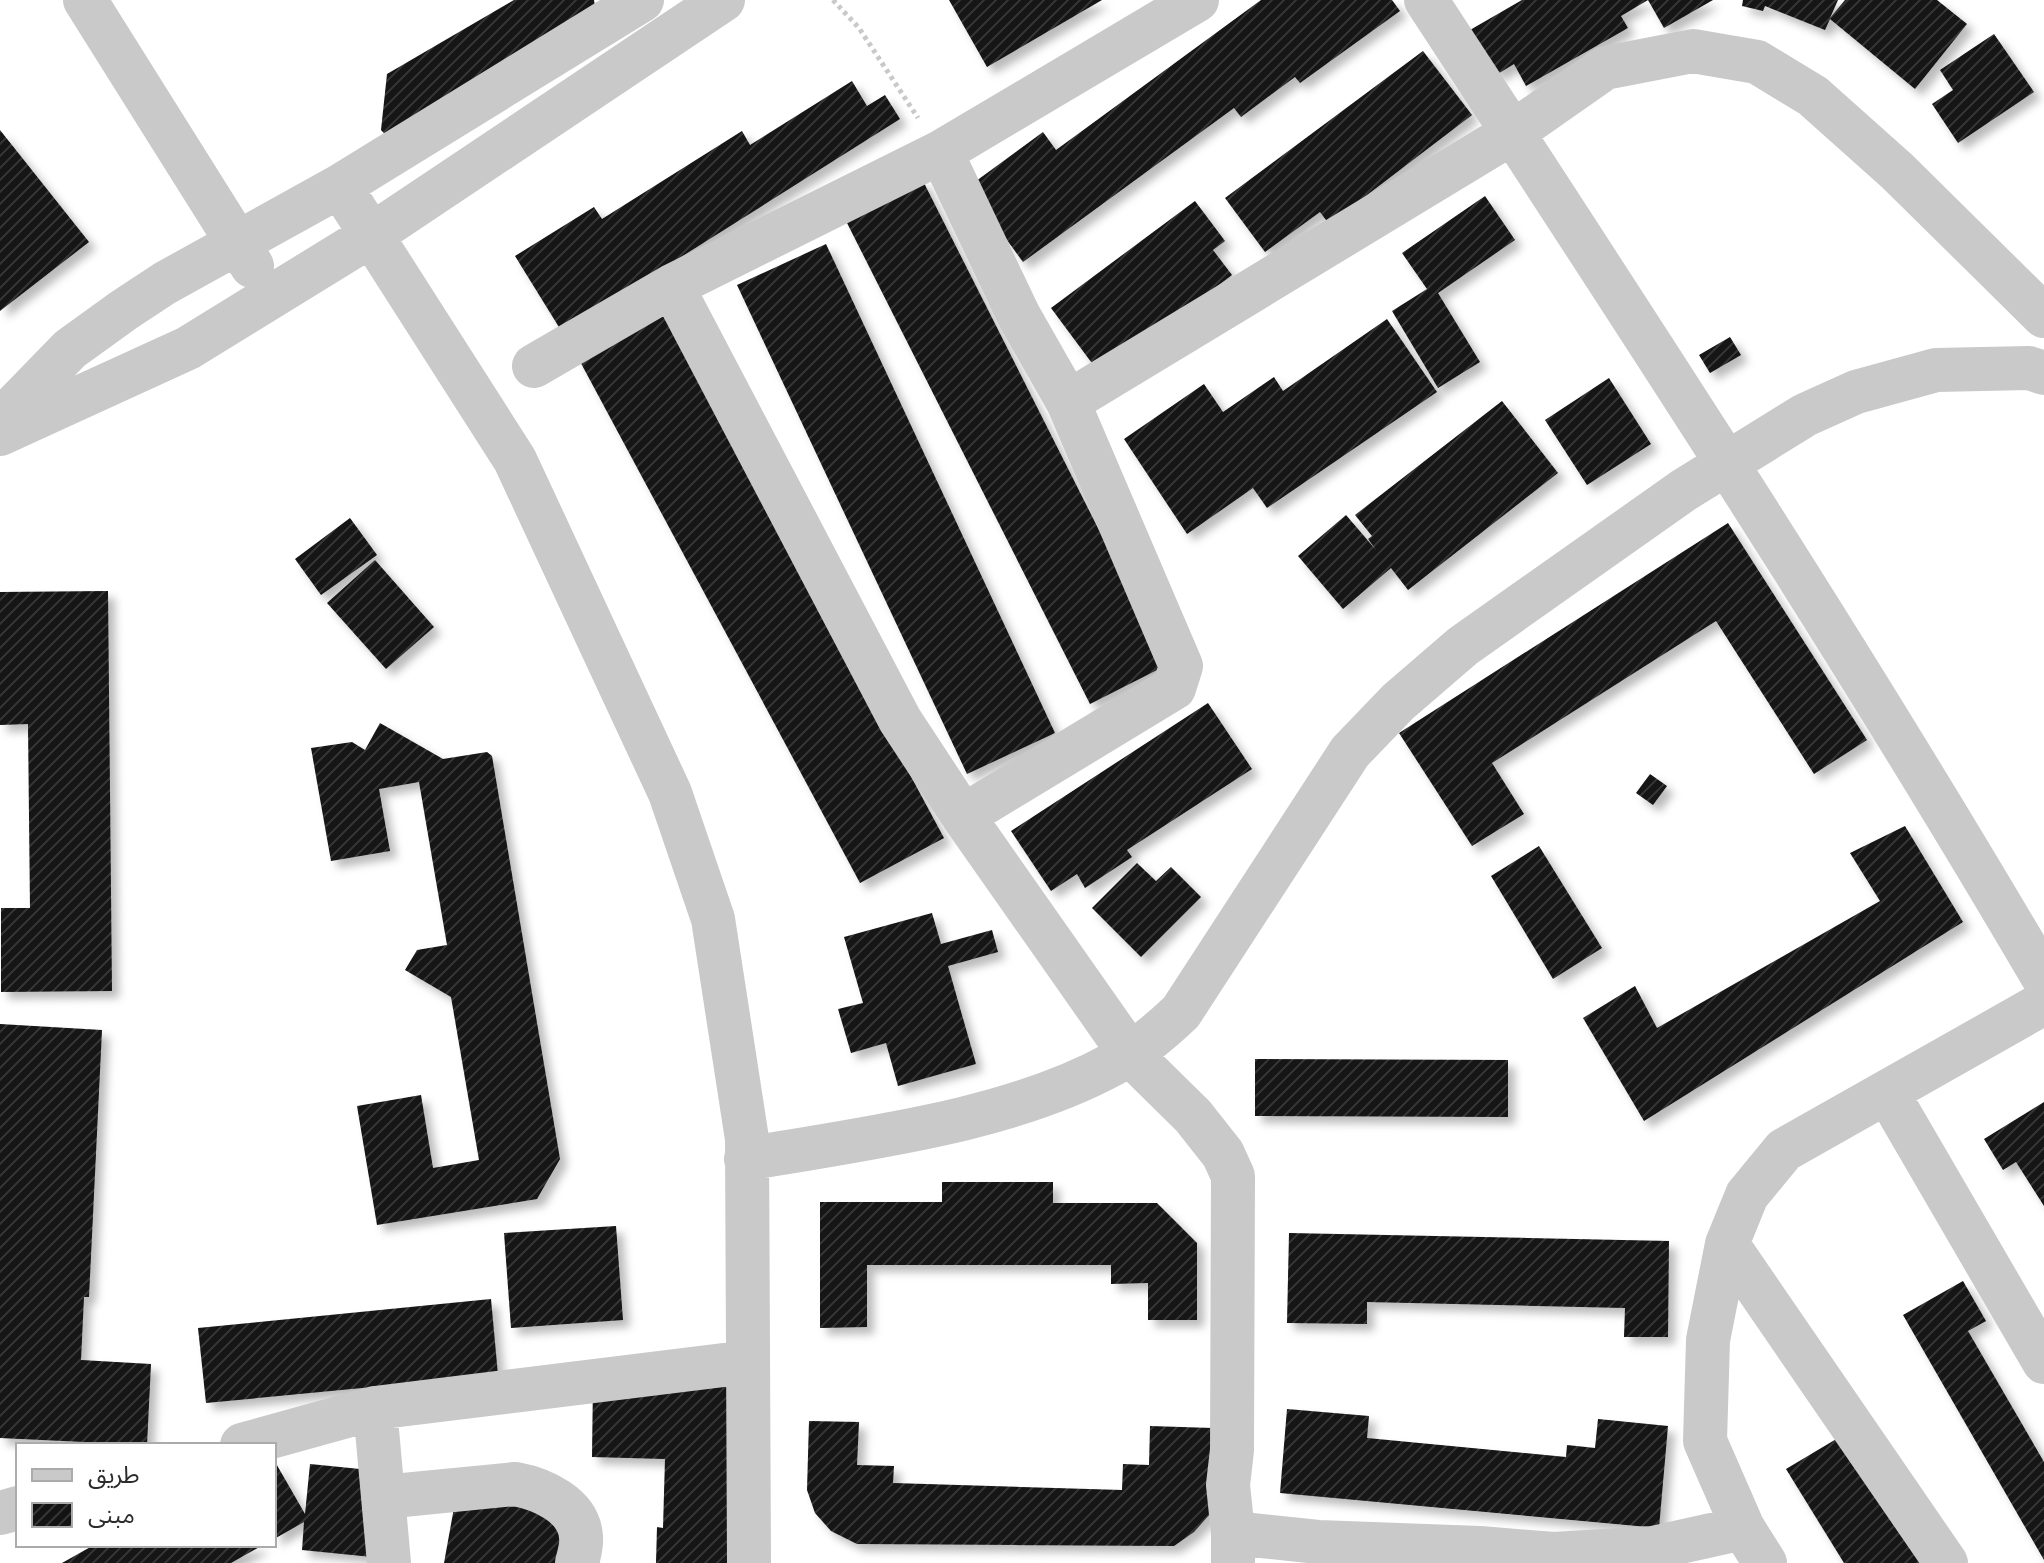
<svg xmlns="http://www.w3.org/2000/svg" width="2044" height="1563" font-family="Overpass,'Noto Sans Arabic',sans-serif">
<defs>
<pattern id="building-hatch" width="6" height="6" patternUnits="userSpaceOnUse" patternTransform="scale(2)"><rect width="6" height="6" fill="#131313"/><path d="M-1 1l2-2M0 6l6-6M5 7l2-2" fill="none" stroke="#363636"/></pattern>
<filter id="shadow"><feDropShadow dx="7" dy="7" stdDeviation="4" flood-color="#0004"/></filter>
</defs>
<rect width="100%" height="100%" fill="#fff"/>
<path fill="url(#building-hatch)" filter="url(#shadow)" d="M 514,0 L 594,0 L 597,21 L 393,143 L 381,130 L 387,74 Z
M 949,0 L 1102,0 L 987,67 Z
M 1261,0 L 1392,0 L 1400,11 L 1300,83 L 1295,77 L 1241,117 L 1234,108 L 1023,262 L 993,221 L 972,184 L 1043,132 L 1056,150 Z
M 1522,0 L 1648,0 L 1621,16 L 1628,28 L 1526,86 L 1514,64 L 1496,75 L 1470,30 Z
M 1648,0 L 1713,0 L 1664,28 Z
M 1743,0 L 1838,0 L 1830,18 L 1845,0 L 1937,0 L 1967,24 L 1915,89 L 1830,19 L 1825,30 L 1765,6 L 1763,11 L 1742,6 Z
M 1994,34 L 2034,92 L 1958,143 L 1932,104 L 1953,90 L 1940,70 Z
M 1423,51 L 1472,115 L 1329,224 L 1320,212 L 1265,252 L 1225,198 Z
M 852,81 L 867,106 L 885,95 L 900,119 L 562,332 L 515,256 L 594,207 L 602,219 L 742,131 L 750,145 Z
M 0,130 L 89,242 L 0,311 Z
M 922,179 L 1167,665 L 1090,704 L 844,217 Z
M 1485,196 L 1515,240 L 1438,293 L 1480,362 L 1438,388 L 1392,311 L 1427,289 L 1402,253 Z
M 1195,201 L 1225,241 L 1213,250 L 1232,275 L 1100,374 L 1051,308 Z
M 826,244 L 1055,733 L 967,774 L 737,285 Z
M 660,309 L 944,838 L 860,883 L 576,354 Z
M 1387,319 L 1437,392 L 1267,508 L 1253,488 L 1187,534 L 1124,439 L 1204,384 L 1223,412 L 1274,377 L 1283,391 Z
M 1730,337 L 1741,355 L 1710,373 L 1699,355 Z
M 1609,378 L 1651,444 L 1587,485 L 1545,420 Z
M 1502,401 L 1558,473 L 1408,590 L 1391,568 L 1343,609 L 1298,556 L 1346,515 L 1376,550 L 1368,539 L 1372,536 L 1355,515 Z
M 350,518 L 377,555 L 321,595 L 295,559 Z
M 1728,523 L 1867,740 L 1814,774 L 1716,621 L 1492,763 L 1524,814 L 1472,846 L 1399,733 Z
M 375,560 L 434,627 L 386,669 L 327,603 Z
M 108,591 L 112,991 L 1,992 L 1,908 L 30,908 L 28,724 L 0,725 L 0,592 Z
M 1208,703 L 1252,769 L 1127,850 L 1132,857 L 1085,888 L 1077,874 L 1051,891 L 1011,831 Z
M 380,723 L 443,759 L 487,752 L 492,756 L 560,1159 L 537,1199 L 377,1225 L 357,1106 L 421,1095 L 433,1168 L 479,1160 L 451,997 L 405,970 L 417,950 L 447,945 L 419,782 L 379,789 L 390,851 L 331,861 L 311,748 L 352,742 L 365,750 Z
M 1650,774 L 1667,786 L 1653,805 L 1636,793 Z
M 1905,826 L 1963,922 L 1644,1121 L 1583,1018 L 1635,986 L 1657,1028 L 1880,901 L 1850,853 Z
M 1539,846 L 1602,948 L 1553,979 L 1491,876 Z
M 1137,863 L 1156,881 L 1171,867 L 1201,897 L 1141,957 L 1092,908 Z
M 932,913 L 941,944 L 992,930 L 998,952 L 948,966 L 976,1064 L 898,1086 L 886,1043 L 851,1053 L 838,1009 L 863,1003 L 844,937 Z
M 0,1024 L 102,1030 L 89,1297 L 84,1297 L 81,1360 L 151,1364 L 147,1445 L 0,1438 Z
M 1255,1059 L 1508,1060 L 1508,1117 L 1255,1116 Z
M 2044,1102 L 2044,1206 L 2016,1162 L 2003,1170 L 1984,1139 Z
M 942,1182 L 1053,1182 L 1053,1203 L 1157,1203 L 1197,1243 L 1197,1320 L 1148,1320 L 1148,1283 L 1111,1284 L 1111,1265 L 867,1265 L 867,1327 L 820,1328 L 820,1202 L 942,1202 Z
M 616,1226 L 623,1320 L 511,1328 L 504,1233 Z
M 1289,1233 L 1669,1241 L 1668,1337 L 1624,1337 L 1625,1308 L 1367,1302 L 1367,1324 L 1287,1323 Z
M 1963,1281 L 1986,1321 L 1968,1331 L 2044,1462 L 2044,1560 L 1903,1315 Z
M 491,1299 L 498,1375 L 206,1403 L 198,1328 Z
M 593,1380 L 731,1383 L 728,1563 L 656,1563 L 657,1527 L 663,1528 L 665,1459 L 592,1457 Z
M 1287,1409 L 1369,1416 L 1367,1438 L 1566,1457 L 1567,1445 L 1595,1448 L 1598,1419 L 1668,1426 L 1659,1528 L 1280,1493 Z
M 809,1421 L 859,1422 L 857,1465 L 894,1466 L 893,1483 L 1122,1490 L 1123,1464 L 1149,1465 L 1150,1426 L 1212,1428 L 1210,1514 L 1194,1532 L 1174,1546 L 857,1544 L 831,1531 L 815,1513 L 807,1490 Z
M 1843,1435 L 1922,1563 L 1844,1563 L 1786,1469 Z
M 274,1460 L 305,1514 L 310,1464 L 380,1471 L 372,1557 L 302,1550 L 304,1522 L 274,1539 Z
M 459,1480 L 584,1503 L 573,1563 L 444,1563 Z
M 94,1545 L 263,1545 L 231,1563 L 62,1563 Z"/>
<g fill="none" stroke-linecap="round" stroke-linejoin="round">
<path stroke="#c9c9c9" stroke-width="5" stroke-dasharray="4 4" stroke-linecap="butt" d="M 833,0 L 859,28 L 918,118"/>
<path stroke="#c9c9c9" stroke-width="44" d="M 85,0 L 252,266
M 1426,0 C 1637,323 1849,646 2044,979
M 941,152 L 1019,316 L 1068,402 L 1181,666 L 1174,688 L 963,816
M 340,186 L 515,460 L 670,793 L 713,919 L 747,1139 L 749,1563
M 672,286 L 900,720 L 963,816 L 1130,1054 L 1193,1116 L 1223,1154 L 1233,1176 L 1232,1450 L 1228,1485 L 1233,1533 L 1233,1563
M 534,366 L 672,286 L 941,152 L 1197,0
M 1068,402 L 1512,133 L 1605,68 L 1693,51 L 1757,62 L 1813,96 L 1897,171 L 2044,316
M 0,421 L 70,349 L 124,310 L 165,283 L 340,186 L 642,0
M 0,434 L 188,348 L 370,236 L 723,0
M 1887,1092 L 2044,1362
M 746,1159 C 865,1138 1007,1122 1113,1064 C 1139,1050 1160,1032 1181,1012 L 1350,752 L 1398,702 L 1463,646 L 1684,490 L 1805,415 L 1856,392 L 1936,370 L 2029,368 L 2044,373
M 1727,1244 L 1946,1563
M 375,1408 L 389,1563
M 242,1445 L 375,1408 L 748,1362
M 383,1497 L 515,1484 C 542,1489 579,1505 581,1537 C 582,1545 579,1555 577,1563
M 0,1513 L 18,1508
M 1233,1533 L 1318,1542 L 1480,1548 L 1554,1554 L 1653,1548 L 1743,1528
M 1765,1563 L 1743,1528 L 1705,1441 L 1708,1340 L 1727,1244 L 1747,1195 L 1784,1150 L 2044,1003"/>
</g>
<rect x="16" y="1443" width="260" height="104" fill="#ffffff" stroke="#ababab" stroke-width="2"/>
<rect x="32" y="1469" width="40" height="12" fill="#c9c9c9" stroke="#ababab" stroke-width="2"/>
<text x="88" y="1483" font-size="24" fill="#2c2c2c">طريق</text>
<rect x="32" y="1503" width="40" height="24" fill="url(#building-hatch)" stroke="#ababab" stroke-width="2"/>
<text x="88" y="1523" font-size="24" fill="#2c2c2c">مبنى</text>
</svg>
